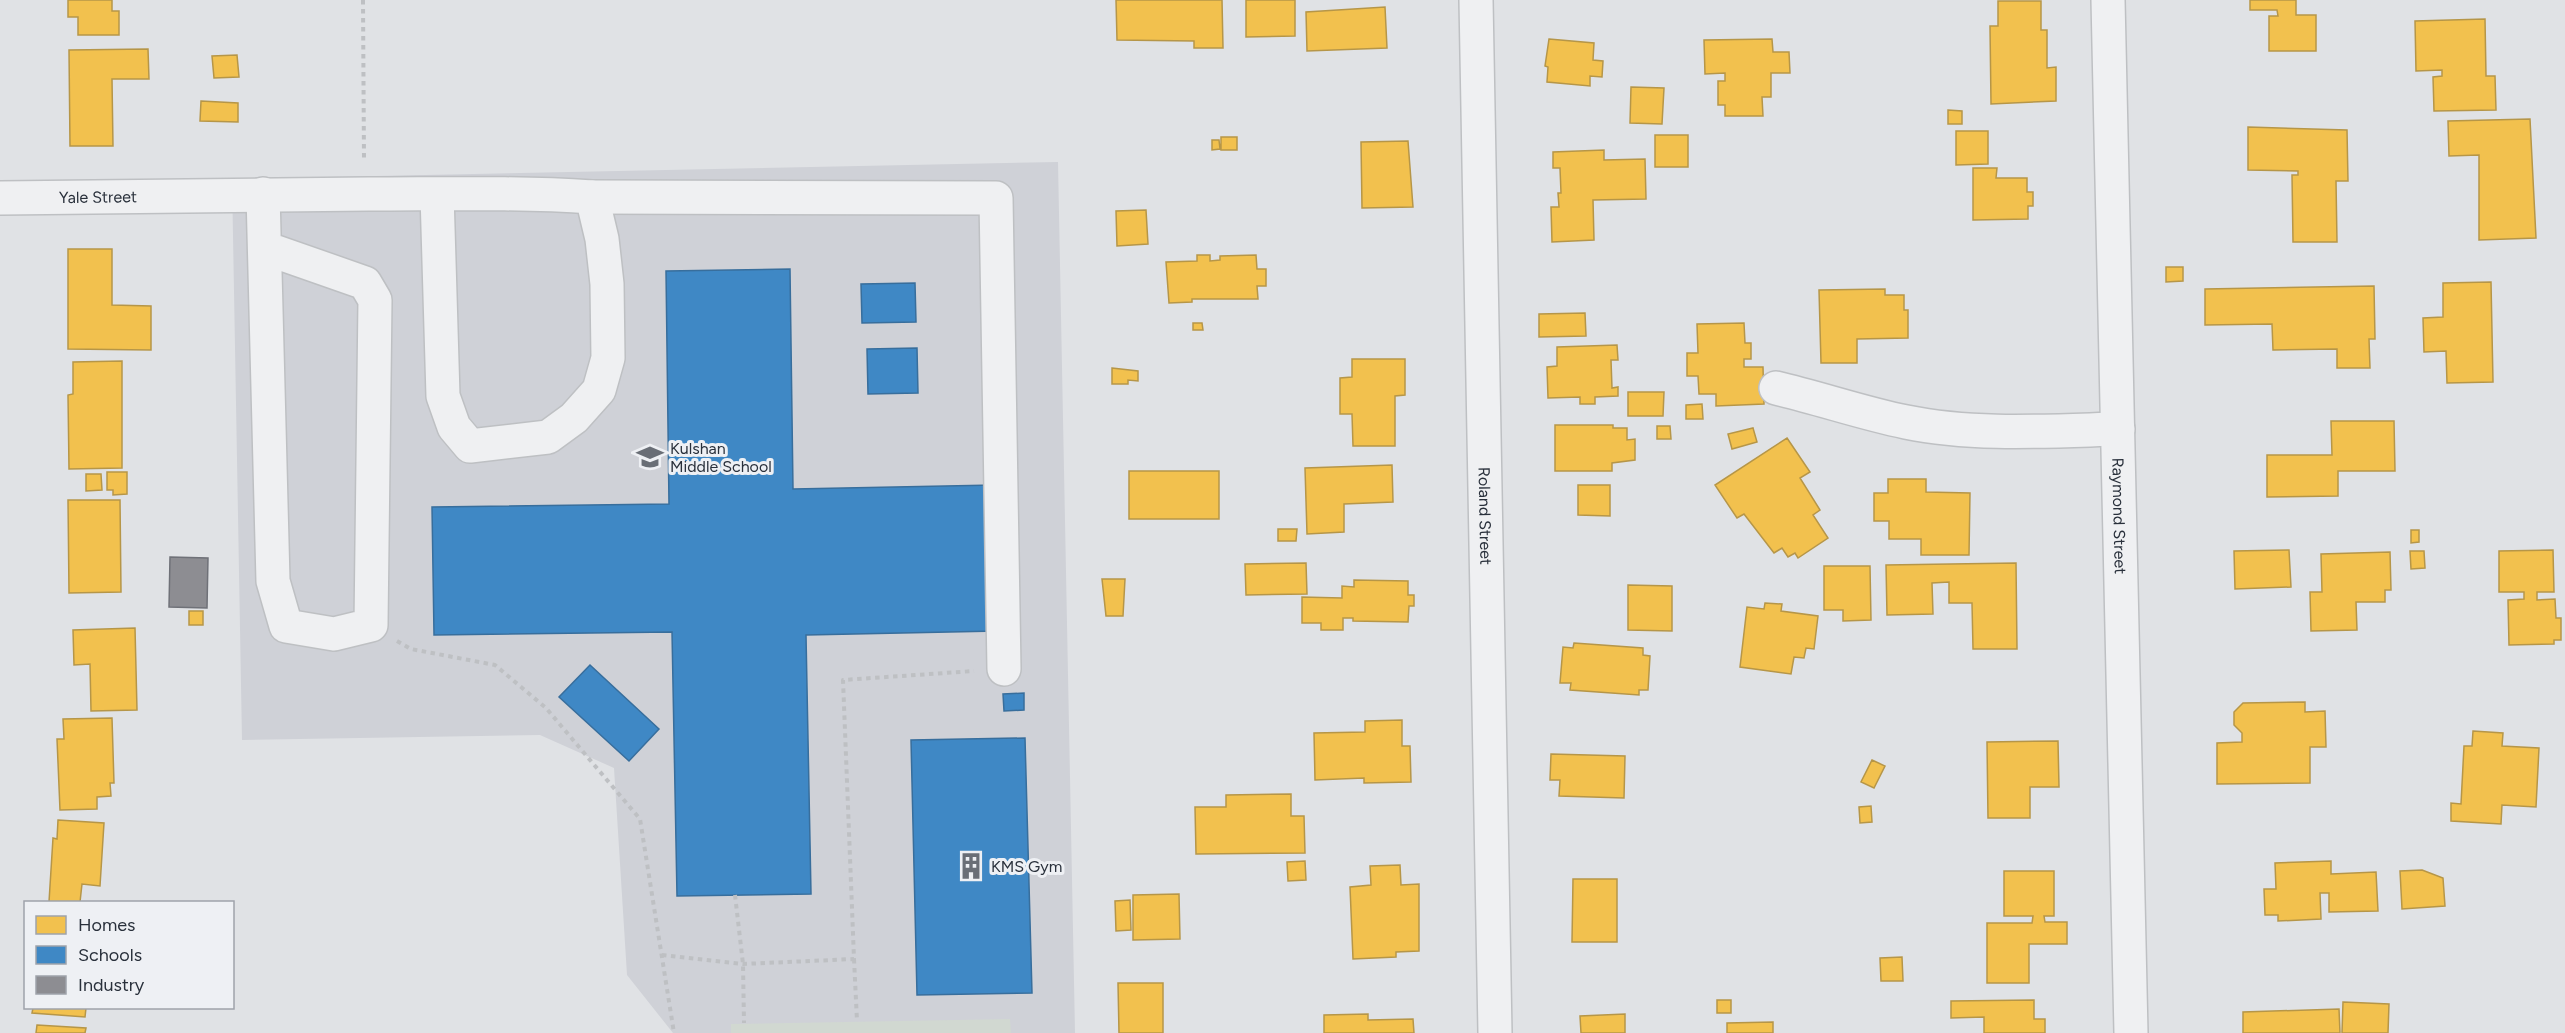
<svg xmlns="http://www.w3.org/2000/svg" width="2565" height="1033" font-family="Figtree,sans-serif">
<rect width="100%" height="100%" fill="#e0e2e5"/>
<path fill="#cfd1d7" d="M 1058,162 L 1075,1033 L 673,1033 L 627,975 L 614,768 L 540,735 L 242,740 L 232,179 Z"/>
<path fill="#d1d8d1" d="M 1010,1019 L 1011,1033 L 731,1033 L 731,1024 Z"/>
<path fill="#f2c14e" stroke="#b69648" stroke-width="1.5" d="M 68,0 L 112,0 L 112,11 L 119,11 L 119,35 L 78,35 L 78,17 L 68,17 Z
M 1116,0 L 1222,0 L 1223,48 L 1194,48 L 1194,41 L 1117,40 Z
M 1246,0 L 1295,0 L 1295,36 L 1246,37 Z
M 2250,0 L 2296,0 L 2296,15 L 2316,15 L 2316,51 L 2269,51 L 2269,16 L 2278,16 L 2277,10 L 2250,10 Z
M 1998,1 L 2041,1 L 2041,30 L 2047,30 L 2047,68 L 2056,67 L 2056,101 L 1991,104 L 1990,26 L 1998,26 Z
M 1385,7 L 1387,48 L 1307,51 L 1306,12 Z
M 2485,19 L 2486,76 L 2495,76 L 2496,110 L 2434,111 L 2433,77 L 2442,76 L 2442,70 L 2416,71 L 2415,21 Z
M 1549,39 L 1594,43 L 1593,60 L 1603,61 L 1602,77 L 1590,76 L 1590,86 L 1547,82 L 1548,67 L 1545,66 Z
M 1772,39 L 1773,52 L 1789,52 L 1790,73 L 1771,73 L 1771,97 L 1762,97 L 1763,116 L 1725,116 L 1725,105 L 1718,105 L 1718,81 L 1725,81 L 1725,73 L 1705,74 L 1704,40 Z
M 148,49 L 149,79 L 112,79 L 113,146 L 70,146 L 69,50 Z
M 237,55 L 239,77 L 214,78 L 212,56 Z
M 1631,87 L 1664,88 L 1662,124 L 1630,123 Z
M 201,101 L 238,103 L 238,122 L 200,121 Z
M 1948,110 L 1962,111 L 1962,124 L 1948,124 Z
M 2530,119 L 2536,238 L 2479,240 L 2479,155 L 2449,156 L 2448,121 Z
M 2248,127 L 2347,130 L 2348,181 L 2336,181 L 2337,242 L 2293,242 L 2292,175 L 2298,175 L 2298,171 L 2248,170 Z
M 1956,131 L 1988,131 L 1988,164 L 1956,165 Z
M 1655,135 L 1688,135 L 1688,167 L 1655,167 Z
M 1221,137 L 1237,137 L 1237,150 L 1221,150 Z
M 1212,140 L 1219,140 L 1220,149 L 1212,150 Z
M 1408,141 L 1413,207 L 1362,208 L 1361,142 Z
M 1604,150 L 1604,160 L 1645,159 L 1646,199 L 1593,200 L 1594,240 L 1552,242 L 1551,207 L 1559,207 L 1558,193 L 1561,193 L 1560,168 L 1553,168 L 1553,152 Z
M 1973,168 L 1997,168 L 1996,178 L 2027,178 L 2027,192 L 2033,192 L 2033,206 L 2028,206 L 2028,219 L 1973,220 Z
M 1146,210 L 1148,244 L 1117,246 L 1116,211 Z
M 68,249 L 112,249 L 112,305 L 151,306 L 151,350 L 68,349 Z
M 1197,255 L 1210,255 L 1210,261 L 1220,260 L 1220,256 L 1256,255 L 1257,269 L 1266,269 L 1266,286 L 1257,286 L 1258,299 L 1192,299 L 1192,302 L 1169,303 L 1166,262 L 1197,261 Z
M 2166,267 L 2183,267 L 2183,281 L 2166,282 Z
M 2491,282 L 2493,382 L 2447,383 L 2446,351 L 2424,352 L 2423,318 L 2443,317 L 2443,283 Z
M 2374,286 L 2375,339 L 2369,339 L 2370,368 L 2337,368 L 2337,349 L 2273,350 L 2272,324 L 2205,325 L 2205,289 Z
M 1885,289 L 1885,295 L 1904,295 L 1904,310 L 1908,310 L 1908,338 L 1857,339 L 1857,363 L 1821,363 L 1819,290 Z
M 1585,313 L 1586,336 L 1539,337 L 1539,314 Z
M 1193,323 L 1202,323 L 1203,330 L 1193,330 Z
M 1744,323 L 1745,343 L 1751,343 L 1751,359 L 1744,359 L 1744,367 L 1763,367 L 1764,404 L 1716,406 L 1716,394 L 1699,394 L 1698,376 L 1687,376 L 1687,353 L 1698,353 L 1697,324 Z
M 1617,345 L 1618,360 L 1611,360 L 1612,388 L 1618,387 L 1618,396 L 1595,397 L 1595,404 L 1580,404 L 1580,397 L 1548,398 L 1547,367 L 1557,366 L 1557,347 Z
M 1352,359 L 1405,359 L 1405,395 L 1395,396 L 1395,446 L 1353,446 L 1352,414 L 1340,414 L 1340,378 L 1352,377 Z
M 122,361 L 122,468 L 69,469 L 68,395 L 73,394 L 73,362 Z
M 1112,368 L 1138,371 L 1138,381 L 1128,380 L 1128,384 L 1112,384 Z
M 1628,392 L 1664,392 L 1663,416 L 1628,416 Z
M 1702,404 L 1703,419 L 1686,419 L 1686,405 Z
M 2331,421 L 2394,421 L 2395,471 L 2338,471 L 2338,496 L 2267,497 L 2267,455 L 2332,455 Z
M 1555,425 L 1613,425 L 1613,428 L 1627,428 L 1627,440 L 1635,439 L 1635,460 L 1612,463 L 1612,471 L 1555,471 Z
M 1657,426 L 1670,426 L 1671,439 L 1657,439 Z
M 1753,428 L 1757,442 L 1732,449 L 1728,434 Z
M 1787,438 L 1810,472 L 1800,478 L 1820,510 L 1813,515 L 1828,538 L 1798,558 L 1795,553 L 1788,557 L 1782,548 L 1774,553 L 1744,514 L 1737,518 L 1715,485 Z
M 1392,465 L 1393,502 L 1344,504 L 1344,532 L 1307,534 L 1305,468 Z
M 1129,471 L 1219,471 L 1219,519 L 1129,519 Z
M 107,472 L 127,472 L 127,494 L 113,495 L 113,490 L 107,490 Z
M 86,474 L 101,474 L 102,490 L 86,491 Z
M 1888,479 L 1926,479 L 1926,492 L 1970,493 L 1969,555 L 1921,555 L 1921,539 L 1889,539 L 1889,521 L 1874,521 L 1874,493 L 1888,493 Z
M 1578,485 L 1610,485 L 1610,516 L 1578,515 Z
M 68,500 L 120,500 L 121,592 L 69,593 Z
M 1278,529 L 1297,529 L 1296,541 L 1278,541 Z
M 2411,530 L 2419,530 L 2419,542 L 2411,543 Z
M 2289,550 L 2291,587 L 2235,589 L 2234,551 Z
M 2553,550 L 2554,592 L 2537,592 L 2537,600 L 2555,599 L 2556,618 L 2561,618 L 2561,640 L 2554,640 L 2554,644 L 2509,645 L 2508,600 L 2524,599 L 2524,592 L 2499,592 L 2499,551 Z
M 2410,551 L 2424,551 L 2425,568 L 2411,569 Z
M 2390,552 L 2391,590 L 2385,590 L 2385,602 L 2356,602 L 2357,630 L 2311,631 L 2310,592 L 2322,592 L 2321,554 Z
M 1306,563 L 1307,594 L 1246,595 L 1245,564 Z
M 2016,563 L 2017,649 L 1973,649 L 1972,603 L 1949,603 L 1949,582 L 1932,583 L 1933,614 L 1887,615 L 1886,565 Z
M 1824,566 L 1870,566 L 1871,620 L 1843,621 L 1843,610 L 1824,610 Z
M 1102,579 L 1125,579 L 1123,616 L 1106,616 Z
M 1354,580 L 1408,581 L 1408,595 L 1414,595 L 1414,606 L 1409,606 L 1408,622 L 1353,621 L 1353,618 L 1343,618 L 1343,630 L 1321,630 L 1321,623 L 1302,623 L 1302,597 L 1342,598 L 1342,586 L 1354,587 Z
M 1628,585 L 1672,586 L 1672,631 L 1628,630 Z
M 1765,603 L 1782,604 L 1781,611 L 1818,616 L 1814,649 L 1806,648 L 1804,658 L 1794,657 L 1791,674 L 1740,667 L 1747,607 L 1764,609 Z
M 189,611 L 203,611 L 203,625 L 189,625 Z
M 135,628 L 137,710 L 91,711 L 90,664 L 74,665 L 73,630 Z
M 1574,643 L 1643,648 L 1643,655 L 1650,656 L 1648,690 L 1639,690 L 1639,695 L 1570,690 L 1571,683 L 1560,683 L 1563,647 L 1573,648 Z
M 2305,702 L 2305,712 L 2325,711 L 2326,747 L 2310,747 L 2310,783 L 2217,784 L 2217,743 L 2242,742 L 2242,733 L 2234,725 L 2234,712 L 2243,703 Z
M 112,718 L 114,783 L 110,783 L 111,796 L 97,797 L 97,809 L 60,810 L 57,739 L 64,739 L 63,719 Z
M 1402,720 L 1402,746 L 1410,746 L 1411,782 L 1364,783 L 1364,778 L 1315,780 L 1314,733 L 1365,732 L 1365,721 Z
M 2473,731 L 2503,733 L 2502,746 L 2539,748 L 2536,807 L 2502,805 L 2501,824 L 2451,821 L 2451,803 L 2461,804 L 2464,746 L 2472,746 Z
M 2058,741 L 2059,787 L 2030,787 L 2030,818 L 1988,818 L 1987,742 Z
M 1551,754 L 1625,756 L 1624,798 L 1559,796 L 1560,780 L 1550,780 Z
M 1872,760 L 1885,766 L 1874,788 L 1861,782 Z
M 1291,794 L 1291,816 L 1304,816 L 1305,853 L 1196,854 L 1195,807 L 1226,807 L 1226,795 Z
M 1871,806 L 1872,822 L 1860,823 L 1859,807 Z
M 58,820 L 104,823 L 100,886 L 82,884 L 80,902 L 49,902 L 53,838 L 57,839 Z
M 1305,861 L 1306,880 L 1288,881 L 1287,862 Z
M 2331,861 L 2331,874 L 2376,872 L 2378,911 L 2329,912 L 2329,893 L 2320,893 L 2321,919 L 2278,921 L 2278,915 L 2265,915 L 2264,889 L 2276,889 L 2275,863 Z
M 1400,865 L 1401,885 L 1419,884 L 1419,951 L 1396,952 L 1396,957 L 1353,959 L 1350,887 L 1371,885 L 1370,866 Z
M 2422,870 L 2443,878 L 2445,906 L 2402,909 L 2400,871 Z
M 2004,871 L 2054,871 L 2054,916 L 2044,916 L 2045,922 L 2067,922 L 2067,944 L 2029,944 L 2029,983 L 1987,983 L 1987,923 L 2032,923 L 2033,916 L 2004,916 Z
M 1573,879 L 1617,879 L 1617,942 L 1572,942 Z
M 1179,894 L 1180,939 L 1133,940 L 1133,895 Z
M 1130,900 L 1131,930 L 1116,931 L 1115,901 Z
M 1902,957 L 1903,981 L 1881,981 L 1880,958 Z
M 1118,983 L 1163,983 L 1163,1033 L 1119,1033 Z
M 1717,1000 L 1731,1000 L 1731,1013 L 1717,1013 Z
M 2034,1000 L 2034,1019 L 2045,1019 L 2045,1033 L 1984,1033 L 1984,1017 L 1951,1018 L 1951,1001 Z
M 2343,1002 L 2389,1004 L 2388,1033 L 2342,1033 Z
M 33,1008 L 86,1008 L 85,1017 L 32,1013 Z
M 2339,1009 L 2340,1033 L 2243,1033 L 2243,1012 Z
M 1368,1014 L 1368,1020 L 1413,1019 L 1414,1033 L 1324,1033 L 1324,1015 Z
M 1625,1014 L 1625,1033 L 1581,1033 L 1580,1016 Z
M 1773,1022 L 1773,1033 L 1727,1033 L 1727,1023 Z
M 37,1025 L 86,1028 L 85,1033 L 36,1033 Z"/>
<path fill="#3f88c5" stroke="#386e9c" stroke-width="1.5" d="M 790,269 L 793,489 L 995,485 L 997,631 L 806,635 L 811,894 L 677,896 L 672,632 L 434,635 L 432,507 L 669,504 L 666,271 Z
M 915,283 L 916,322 L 862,323 L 861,284 Z
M 917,348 L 918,393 L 868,394 L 867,349 Z
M 590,665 L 659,729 L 629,761 L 559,697 Z
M 1024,693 L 1024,710 L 1004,711 L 1003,694 Z
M 1025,738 L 1032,993 L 917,995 L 911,740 Z"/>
<path fill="#8d8d92" stroke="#6f7178" stroke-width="1.5" d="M 170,557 L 208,558 L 207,608 L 169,607 Z"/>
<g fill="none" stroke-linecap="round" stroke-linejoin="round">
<defs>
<g id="minor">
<path id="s1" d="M 1476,0 L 1495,1033"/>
<path id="s2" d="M 2108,0 L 2131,1033"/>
<path d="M 263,194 L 273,581 L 286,626 L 334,634 L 371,625 L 375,300 L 365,283 L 265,248"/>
<path d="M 592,197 L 996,198 L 1004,669"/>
<path id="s3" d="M 0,198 C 123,196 246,195 369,194 C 443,194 517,192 592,197 L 602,239 L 607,284 L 608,358 L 599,390 L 574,418 L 548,437 L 470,446 L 454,427 L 443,396 L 437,194"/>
<path d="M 1776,388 C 1819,398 1862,413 1906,422 C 1974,436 2048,431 2118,429"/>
</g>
</defs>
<use href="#minor" stroke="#bec0c3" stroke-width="36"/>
<path stroke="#bec0c3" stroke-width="4" stroke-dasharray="4.5 4.5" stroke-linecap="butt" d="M 363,0 L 364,161
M 397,641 L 411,649 L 495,665 L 546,708 L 640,819 L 674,1033
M 735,895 L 743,964 L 744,1023
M 662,955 L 743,964 L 854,959 L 843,680 L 974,671
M 854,959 L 857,1021"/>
<use href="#minor" stroke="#eff0f2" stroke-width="33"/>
</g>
<defs>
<symbol id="school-bare" viewBox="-9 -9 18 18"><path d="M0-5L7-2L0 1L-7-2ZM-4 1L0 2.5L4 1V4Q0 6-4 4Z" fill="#696e76" stroke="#eef0f4" stroke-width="2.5" paint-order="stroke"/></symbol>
<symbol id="building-bare" viewBox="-9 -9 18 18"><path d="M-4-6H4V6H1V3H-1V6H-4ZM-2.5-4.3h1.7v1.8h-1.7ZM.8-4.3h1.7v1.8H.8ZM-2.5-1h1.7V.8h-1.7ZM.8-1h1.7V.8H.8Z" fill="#696e76" stroke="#eef0f4" stroke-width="2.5" paint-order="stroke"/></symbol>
</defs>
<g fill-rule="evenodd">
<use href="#school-bare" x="631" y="438" width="38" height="38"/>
<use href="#building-bare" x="952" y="847" width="38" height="38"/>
</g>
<g text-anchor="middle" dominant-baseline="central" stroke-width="6" stroke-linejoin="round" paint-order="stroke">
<g font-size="16" fill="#29303b" stroke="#eef0f4">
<text stroke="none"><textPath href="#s3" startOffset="98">Yale Street</textPath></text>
<text stroke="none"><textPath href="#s1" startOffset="516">Roland Street</textPath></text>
<text stroke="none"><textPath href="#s2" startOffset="516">Raymond Street</textPath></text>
</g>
<g font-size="16" fill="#29303b" stroke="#eef0f4" text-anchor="start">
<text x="670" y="448">Kulshan<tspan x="670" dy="18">Middle School</tspan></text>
<text x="991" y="866">KMS Gym</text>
</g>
</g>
<rect x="24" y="901" width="210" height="108" fill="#eef0f4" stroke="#9fa3aa" stroke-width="1.5"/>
<rect x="36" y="916" width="30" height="18" fill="#f2c14e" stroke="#9fa3aa" stroke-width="1.5"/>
<text x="78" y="931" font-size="18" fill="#29303b">Homes</text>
<rect x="36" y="946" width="30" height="18" fill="#3f88c5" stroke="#9fa3aa" stroke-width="1.5"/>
<text x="78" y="961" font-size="18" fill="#29303b">Schools</text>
<rect x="36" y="976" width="30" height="18" fill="#8d8d92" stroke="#9fa3aa" stroke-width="1.5"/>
<text x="78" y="991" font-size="18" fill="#29303b">Industry</text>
</svg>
